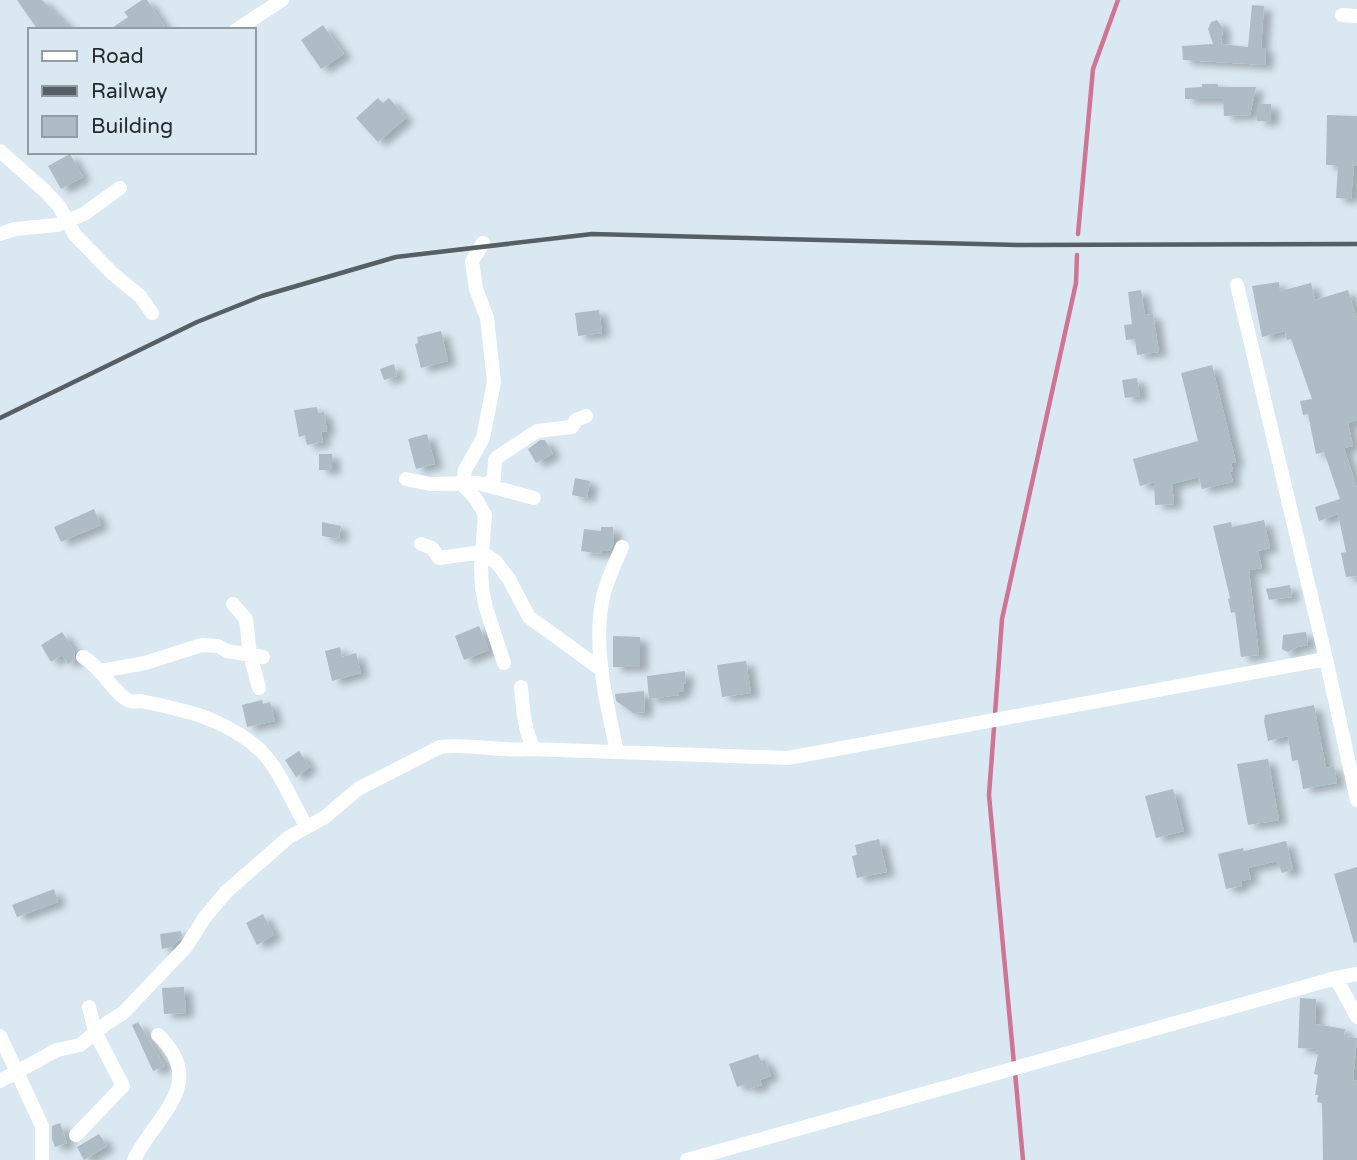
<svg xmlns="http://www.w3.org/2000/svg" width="1357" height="1160" font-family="'Varela Round',sans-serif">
<defs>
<filter id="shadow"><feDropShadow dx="8" dy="4.5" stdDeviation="3.5" flood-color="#0004"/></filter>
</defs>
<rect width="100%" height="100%" fill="#dae8f1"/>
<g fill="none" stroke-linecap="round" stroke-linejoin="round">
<path stroke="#cf7593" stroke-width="4.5" d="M 1078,234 L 1093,69 L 1118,0
M 1014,1064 L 989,795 L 1002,619 L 1076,283 L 1077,255
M 1015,1072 L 1023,1160"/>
</g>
<path fill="#aebdc5" filter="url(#shadow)" d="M 17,0 L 42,0 L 72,30 L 38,30 Z
M 142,0 L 147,0 L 167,30 L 109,30 L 128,17 L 124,12 Z
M 1252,5 L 1264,6 L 1261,48 L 1266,48 L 1265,65 L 1183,60 L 1182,46 L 1213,44 L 1208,29 L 1211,22 L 1217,20 L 1223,28 L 1221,44 L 1248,47 Z
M 323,25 L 344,54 L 321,69 L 301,40 Z
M 1202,84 L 1218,84 L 1218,87 L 1256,87 L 1250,115 L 1224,116 L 1223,99 L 1185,99 L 1185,88 L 1202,87 Z
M 378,98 L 383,103 L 389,98 L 406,118 L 378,142 L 356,118 Z
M 1257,104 L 1271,104 L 1271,121 L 1257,121 Z
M 1327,115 L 1357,116 L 1357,166 L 1354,165 L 1351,199 L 1336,198 L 1338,165 L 1326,165 Z
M 70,154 L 83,177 L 61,189 L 48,166 Z
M 1279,282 L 1280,291 L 1311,283 L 1315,300 L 1348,290 L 1357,319 L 1357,420 L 1348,423 L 1353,446 L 1344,448 L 1357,488 L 1357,576 L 1346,577 L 1341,553 L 1346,552 L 1338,514 L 1319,521 L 1315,507 L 1340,499 L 1324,452 L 1316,454 L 1308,414 L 1303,415 L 1300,401 L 1312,399 L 1291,339 L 1287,340 L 1285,331 L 1262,337 L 1252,286 Z
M 1141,290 L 1145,315 L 1153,314 L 1159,352 L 1137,355 L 1135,339 L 1126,340 L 1124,325 L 1132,324 L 1128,292 Z
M 599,310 L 602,333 L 578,336 L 575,313 Z
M 441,331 L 448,361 L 421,368 L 415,344 L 418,343 L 417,337 Z
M 394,364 L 397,376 L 384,380 L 380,369 Z
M 1212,365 L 1236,462 L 1231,463 L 1233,471 L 1230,472 L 1233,482 L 1202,489 L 1199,477 L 1172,484 L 1174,504 L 1155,505 L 1154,482 L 1140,486 L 1133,459 L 1198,441 L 1181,373 Z
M 1137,378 L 1140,396 L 1125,398 L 1122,380 Z
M 317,407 L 318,413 L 324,412 L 327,431 L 321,432 L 323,442 L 307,445 L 305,435 L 299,437 L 294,410 Z
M 427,434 L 435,464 L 416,469 L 408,439 Z
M 540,440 L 545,440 L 553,454 L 536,463 L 528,449 Z
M 319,454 L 332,454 L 332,470 L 319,470 Z
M 575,478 L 590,481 L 587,498 L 572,495 Z
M 94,509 L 101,525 L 61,542 L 54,527 Z
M 1264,520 L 1270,548 L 1258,551 L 1262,568 L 1249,570 L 1259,655 L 1241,657 L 1235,612 L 1231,613 L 1228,599 L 1230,598 L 1213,526 L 1231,522 L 1232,527 Z
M 322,522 L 341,526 L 339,539 L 322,536 Z
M 601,527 L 613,527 L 614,542 L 610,551 L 602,551 L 601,554 L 581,551 L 584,529 L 601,531 Z
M 1290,585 L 1292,597 L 1269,600 L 1266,589 Z
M 479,626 L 489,650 L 464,660 L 455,636 Z
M 62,632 L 75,652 L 74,660 L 68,664 L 62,655 L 51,662 L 41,645 Z
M 1306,632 L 1308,645 L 1297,647 L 1288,652 L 1282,649 L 1283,635 Z
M 613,636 L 640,637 L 640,667 L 613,667 Z
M 340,647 L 342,657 L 356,653 L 361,673 L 332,681 L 325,651 Z
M 746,661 L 751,693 L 722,697 L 717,665 Z
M 685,671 L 686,683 L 683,684 L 684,692 L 679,692 L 679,695 L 649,699 L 647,676 Z
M 644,691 L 645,712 L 633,713 L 616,701 L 615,694 Z
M 262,700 L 263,704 L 270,702 L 275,721 L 247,727 L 242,705 Z
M 1314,705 L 1326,768 L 1334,766 L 1337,783 L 1303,789 L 1298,760 L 1292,761 L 1288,736 L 1268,741 L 1264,721 L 1265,715 Z
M 299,751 L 310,767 L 296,777 L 285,760 Z
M 1268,759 L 1279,820 L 1248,825 L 1237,764 Z
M 1173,789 L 1184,831 L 1156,838 L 1145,796 Z
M 879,839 L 887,872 L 857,878 L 852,856 L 857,855 L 855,845 Z
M 1286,841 L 1293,869 L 1282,873 L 1277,861 L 1248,868 L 1251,879 L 1241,881 L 1242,886 L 1226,889 L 1218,854 L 1243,848 L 1244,851 Z
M 1357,867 L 1357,942 L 1354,943 L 1334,874 Z
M 54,889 L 58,902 L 17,917 L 12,905 Z
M 263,914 L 274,935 L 257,945 L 246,923 Z
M 181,931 L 182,936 L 172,947 L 162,949 L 160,934 Z
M 184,987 L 186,1013 L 164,1014 L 162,988 Z
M 1300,998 L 1316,999 L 1315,1024 L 1345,1029 L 1344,1036 L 1357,1038 L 1353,1080 L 1357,1081 L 1357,1160 L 1323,1160 L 1322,1103 L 1317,1102 L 1318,1095 L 1315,1095 L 1318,1075 L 1314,1074 L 1318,1054 L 1316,1054 L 1316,1049 L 1298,1048 Z
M 138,1022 L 165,1066 L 153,1071 L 132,1025 Z
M 758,1054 L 761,1061 L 765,1060 L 771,1076 L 760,1080 L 762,1085 L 748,1089 L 746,1084 L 737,1087 L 729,1064 Z
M 60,1123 L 67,1143 L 55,1147 L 52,1139 L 52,1126 Z
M 99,1134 L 107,1146 L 84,1160 L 77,1147 Z"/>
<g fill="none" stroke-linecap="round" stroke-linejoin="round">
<path stroke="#fff" stroke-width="14" d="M 1342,15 L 1357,16
M 236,30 L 282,0
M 0,151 L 45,191 L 59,206 L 75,235 L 113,274 L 140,296 L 152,313
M 0,234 L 15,229 L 57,225 L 84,214 L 120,188
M 483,243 L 472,261 L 476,289 L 487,318 L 494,382 L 483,438 L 465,470 L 463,485 L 476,499 L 485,515 L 481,567 L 482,588 L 486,608 L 504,663
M 1237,285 L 1326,659 L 1357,800
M 406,479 L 430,484 L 478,483 L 534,498
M 487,485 L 494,478 L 495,460 L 499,456 L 537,431 L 572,427 L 576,420 L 586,416
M 421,544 L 432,548 L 439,558 L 482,552 L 496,562 L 509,579 L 529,617 L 602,670
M 233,604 L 246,619 L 250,654 L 259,688
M 83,657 C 102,667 113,694 130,701 C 133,702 137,701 141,701 C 156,704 173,708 188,712 C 212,718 240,732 259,749 C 281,770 291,802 307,827
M 101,671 L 145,663 L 202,645 L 218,646 L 227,651 L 263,657
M 521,687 C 523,710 524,729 534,749
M 617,752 C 607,704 593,651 602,602 C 605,583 615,564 622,547
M 1357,974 L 1336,978 L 1357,1017
M 0,1036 L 42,1126 L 42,1160
M 0,1081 L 57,1050 L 80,1045 L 107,1023 L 123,1013 L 186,947 L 205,917 L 226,892 L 289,837 L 325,817 L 358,789 L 440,747 C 470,743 499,752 530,749 L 788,758 L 1326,659
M 76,1135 L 123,1086 L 95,1032 L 89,1007
M 134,1160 C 153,1118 210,1084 158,1035
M 687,1160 L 1336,978"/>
<path stroke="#585f64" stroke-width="4.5" d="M 0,418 L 197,322 L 262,296 L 396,257 L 592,234 L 1019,245 L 1357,244"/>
</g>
<rect x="28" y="28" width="228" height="126" fill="#dae8f1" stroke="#929ca3" stroke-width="2"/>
<rect x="42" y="51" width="35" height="10" fill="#ffffff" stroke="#929ca3" stroke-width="2"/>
<text x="91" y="63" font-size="21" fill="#252a2e">Road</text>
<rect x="42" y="86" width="35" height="10" fill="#585f64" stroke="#929ca3" stroke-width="2"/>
<text x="91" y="98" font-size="21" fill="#252a2e">Railway</text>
<rect x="42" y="116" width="35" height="21" fill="#aebdc5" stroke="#929ca3" stroke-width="2"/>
<text x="91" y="133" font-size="21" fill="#252a2e">Building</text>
</svg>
